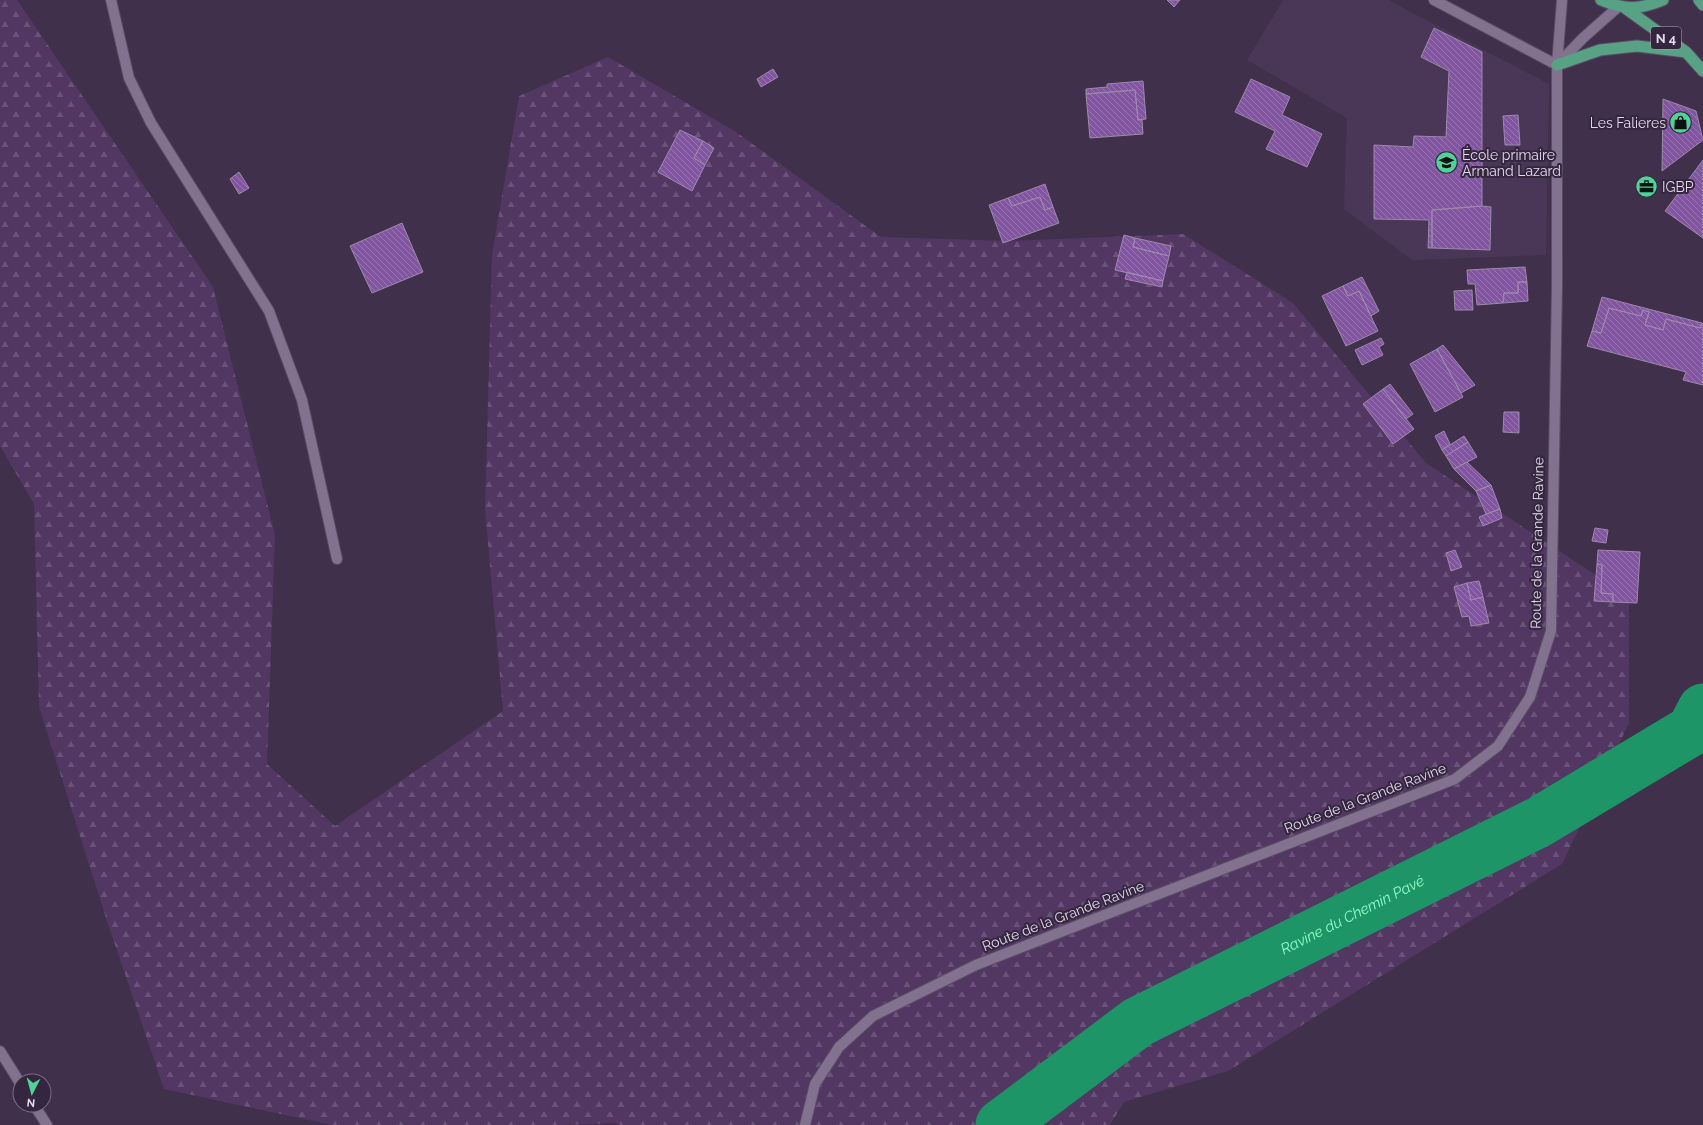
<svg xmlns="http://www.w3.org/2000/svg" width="1703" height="1125" font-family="Raleway,sans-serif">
<defs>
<pattern id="forest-firs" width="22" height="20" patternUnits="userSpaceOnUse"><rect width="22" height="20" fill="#513762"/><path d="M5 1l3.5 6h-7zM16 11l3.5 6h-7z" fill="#6a5378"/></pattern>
<pattern id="building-back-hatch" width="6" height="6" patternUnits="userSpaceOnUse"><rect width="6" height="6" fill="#8255a0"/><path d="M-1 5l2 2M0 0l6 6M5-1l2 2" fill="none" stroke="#9975b2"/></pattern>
</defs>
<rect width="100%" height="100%" fill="#40304b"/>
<path fill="#4a3758" d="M 1283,0 L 1388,0 L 1549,84 L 1546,255 L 1412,260 L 1344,209 L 1347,118 L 1247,60 Z"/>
<path fill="url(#forest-firs)" d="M 0,0 L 17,0 L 213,287 L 275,535 L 267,764 L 335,826 L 503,711 L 485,509 L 492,255 L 519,96 L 608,57 L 736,132 L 881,237 L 1007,241 L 1183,234 L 1293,303 L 1426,463 L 1629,597 L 1629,723 L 1562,864 L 1228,1071 L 1124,1102 L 1110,1125 L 621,1125 L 615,1123 L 563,1125 L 332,1125 L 164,1089 L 107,921 L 39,707 L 34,504 L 0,446 Z"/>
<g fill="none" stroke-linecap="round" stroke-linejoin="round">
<path stroke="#1d9566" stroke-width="51" id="s1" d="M 1001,1125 L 1138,1022 L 1539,822 L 1692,730 L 1703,709"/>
</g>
<path fill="url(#building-back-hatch)" stroke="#9c8aa9" d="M 1167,0 L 1180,0 L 1174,7 Z
M 1434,28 L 1482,52 L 1482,206 L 1432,210 L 1432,248 L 1428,248 L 1429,220 L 1374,219 L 1374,145 L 1413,147 L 1414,136 L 1446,137 L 1449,71 L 1421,57 Z
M 773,69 L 778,77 L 761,87 L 757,79 Z
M 1251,79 L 1290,97 L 1282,115 L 1322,134 L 1307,167 L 1266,149 L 1275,131 L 1235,112 Z
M 1143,81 L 1146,119 L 1138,120 L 1135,90 L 1086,94 L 1086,89 L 1107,87 L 1107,84 Z
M 1135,90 L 1138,120 L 1142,119 L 1143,134 L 1090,138 L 1086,94 Z
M 1663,99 L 1696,111 L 1703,140 L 1662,171 Z
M 1518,115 L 1520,145 L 1505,145 L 1503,116 Z
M 680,130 L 703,141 L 694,158 L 705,165 L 692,191 L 658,172 Z
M 703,141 L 714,148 L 705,165 L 694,158 Z
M 1703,160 L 1703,238 L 1665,211 Z
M 239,172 L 249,188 L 239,194 L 230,179 Z
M 1045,184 L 1053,207 L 1045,210 L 1040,197 L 1012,206 L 1008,198 Z
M 1040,197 L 1045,210 L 1053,207 L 1059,223 L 1003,243 L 989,205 L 1008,198 L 1012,206 Z
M 1482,206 L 1491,207 L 1490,250 L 1432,248 L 1432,210 Z
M 402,223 L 423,272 L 372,293 L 350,246 Z
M 1124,235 L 1135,238 L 1133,247 L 1169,256 L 1163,281 L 1115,270 Z
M 1135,238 L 1171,246 L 1169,256 L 1133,247 Z
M 1525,267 L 1527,282 L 1518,282 L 1518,293 L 1504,293 L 1503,303 L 1477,305 L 1475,284 L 1468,284 L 1467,270 Z
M 1127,272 L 1163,281 L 1162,287 L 1125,279 Z
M 1362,277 L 1379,311 L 1371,316 L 1359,291 L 1348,296 L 1343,286 Z
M 1518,282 L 1527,282 L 1528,301 L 1503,303 L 1504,293 L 1518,293 Z
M 1343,286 L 1348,296 L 1359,291 L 1378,331 L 1346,346 L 1322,296 Z
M 1472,290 L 1473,310 L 1455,310 L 1454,291 Z
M 1602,297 L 1702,323 L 1700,328 L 1666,319 L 1663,330 L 1645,325 L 1649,312 L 1643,310 L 1641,316 L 1609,308 L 1601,333 L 1592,331 Z
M 1609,308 L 1641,316 L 1643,310 L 1649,312 L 1645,325 L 1663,330 L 1666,319 L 1700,328 L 1702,323 L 1703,324 L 1703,385 L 1683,380 L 1686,372 L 1587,346 L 1592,331 L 1601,333 Z
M 1381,338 L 1384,344 L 1379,347 L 1383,355 L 1362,365 L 1355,350 Z
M 1443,345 L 1475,385 L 1461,393 L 1437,349 Z
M 1437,349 L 1463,397 L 1435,412 L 1410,364 Z
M 1390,384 L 1413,414 L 1406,419 L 1383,389 Z
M 1383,389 L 1414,429 L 1393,444 L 1363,404 Z
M 1504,412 L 1519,412 L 1519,433 L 1503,432 Z
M 1444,431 L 1450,444 L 1442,450 L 1435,436 Z
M 1464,436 L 1468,442 L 1446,456 L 1442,450 Z
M 1468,442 L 1477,457 L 1454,469 L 1446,456 Z
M 1467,462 L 1491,485 L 1476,491 L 1454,469 Z
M 1491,485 L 1500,509 L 1486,514 L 1476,491 Z
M 1500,509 L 1502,518 L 1483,526 L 1479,517 Z
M 1595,528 L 1608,530 L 1606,543 L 1592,541 Z
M 1455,550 L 1462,567 L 1451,571 L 1446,553 Z
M 1598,550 L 1640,552 L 1637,603 L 1613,602 L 1613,594 L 1601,593 L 1602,565 L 1597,564 Z
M 1597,564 L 1602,565 L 1601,593 L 1613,594 L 1613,602 L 1594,601 Z
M 1479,581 L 1483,597 L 1471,600 L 1467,583 Z
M 1467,583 L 1471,600 L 1483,597 L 1489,623 L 1471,626 L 1469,616 L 1462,617 L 1454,587 Z"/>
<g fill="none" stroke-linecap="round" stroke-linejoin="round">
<defs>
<path id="minor" d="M 111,0 L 129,78 L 151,123 L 269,311 L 302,400 L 337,559
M 1434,0 L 1557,65
M 0,1051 L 20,1083
M 34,1105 L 47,1125"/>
<path id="secondary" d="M 1557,65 L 1583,38 L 1618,7
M 805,1125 L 815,1084 L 839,1047 L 873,1016 L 976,965 L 1455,779 L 1498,746 L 1530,697 L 1551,631 L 1557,286 L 1557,65 L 1562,0"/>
<path id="trunk" d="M 1601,0 C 1625,10 1639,10 1663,0
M 1699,0 L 1703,5
M 1625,8 L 1686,52 L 1703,71
M 1557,65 L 1600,50 L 1637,46 L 1686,52"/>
</defs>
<use href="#minor" stroke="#5b4d64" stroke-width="12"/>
<use href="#secondary" stroke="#5b4d64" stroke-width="12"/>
<use href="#trunk" stroke="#5b4d64" stroke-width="13"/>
<use href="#minor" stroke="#82718f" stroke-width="10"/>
<use href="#secondary" stroke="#82718f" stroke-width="10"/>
<use href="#trunk" stroke="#57a184" stroke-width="11"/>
</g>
<defs>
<symbol id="shop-disc" viewBox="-11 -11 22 22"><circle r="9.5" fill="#4ed399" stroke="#352640"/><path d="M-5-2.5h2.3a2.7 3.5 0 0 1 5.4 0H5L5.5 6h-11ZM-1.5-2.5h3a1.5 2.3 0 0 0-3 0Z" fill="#111"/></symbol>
<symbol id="school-disc" viewBox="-11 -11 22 22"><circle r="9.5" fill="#4ed399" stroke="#352640"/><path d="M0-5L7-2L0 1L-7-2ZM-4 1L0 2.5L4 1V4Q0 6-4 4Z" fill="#111"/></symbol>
<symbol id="office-disc" viewBox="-11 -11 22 22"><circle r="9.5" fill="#4ed399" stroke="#352640"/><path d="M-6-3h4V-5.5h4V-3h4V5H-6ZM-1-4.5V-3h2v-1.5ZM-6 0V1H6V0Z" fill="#111"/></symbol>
</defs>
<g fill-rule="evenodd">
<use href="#shop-disc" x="1668" y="110" width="25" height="25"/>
<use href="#school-disc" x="1434" y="150" width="25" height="25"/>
<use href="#office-disc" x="1634" y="174" width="25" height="25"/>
</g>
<g text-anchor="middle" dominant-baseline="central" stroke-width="4" stroke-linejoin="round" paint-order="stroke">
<rect fill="#352640" stroke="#aea3b6" stroke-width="1" x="1651" y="27" width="30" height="22" rx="3"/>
<g font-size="13" font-weight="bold" fill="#e2d8e9">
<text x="1666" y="38">N 4</text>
</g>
<g font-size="14" fill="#e2d8e9" stroke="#352640" text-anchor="start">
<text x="1666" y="123" text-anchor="end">Les Falieres</text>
<text x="1462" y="155">École primaire<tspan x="1462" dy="16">Armand Lazard</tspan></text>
<text x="1662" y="187">IGBP</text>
</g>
<g font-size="14" fill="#e2d8e9" stroke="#352640">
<text transform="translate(1537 543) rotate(-89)">Route de la Grande Ravine</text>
<text transform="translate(1365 798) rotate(-21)">Route de la Grande Ravine</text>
<text transform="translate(1063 916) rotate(-21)">Route de la Grande Ravine</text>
</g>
<g font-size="15" font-style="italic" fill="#91fbc6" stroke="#352640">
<text stroke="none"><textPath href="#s1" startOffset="411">Ravine du Chemin Pavé</textPath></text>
</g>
</g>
<g transform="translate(32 1093) rotate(186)"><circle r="19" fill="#352640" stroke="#7a6d84"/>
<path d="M0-3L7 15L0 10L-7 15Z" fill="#4ed399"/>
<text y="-6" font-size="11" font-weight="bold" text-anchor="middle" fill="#e2d8e9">N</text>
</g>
</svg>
